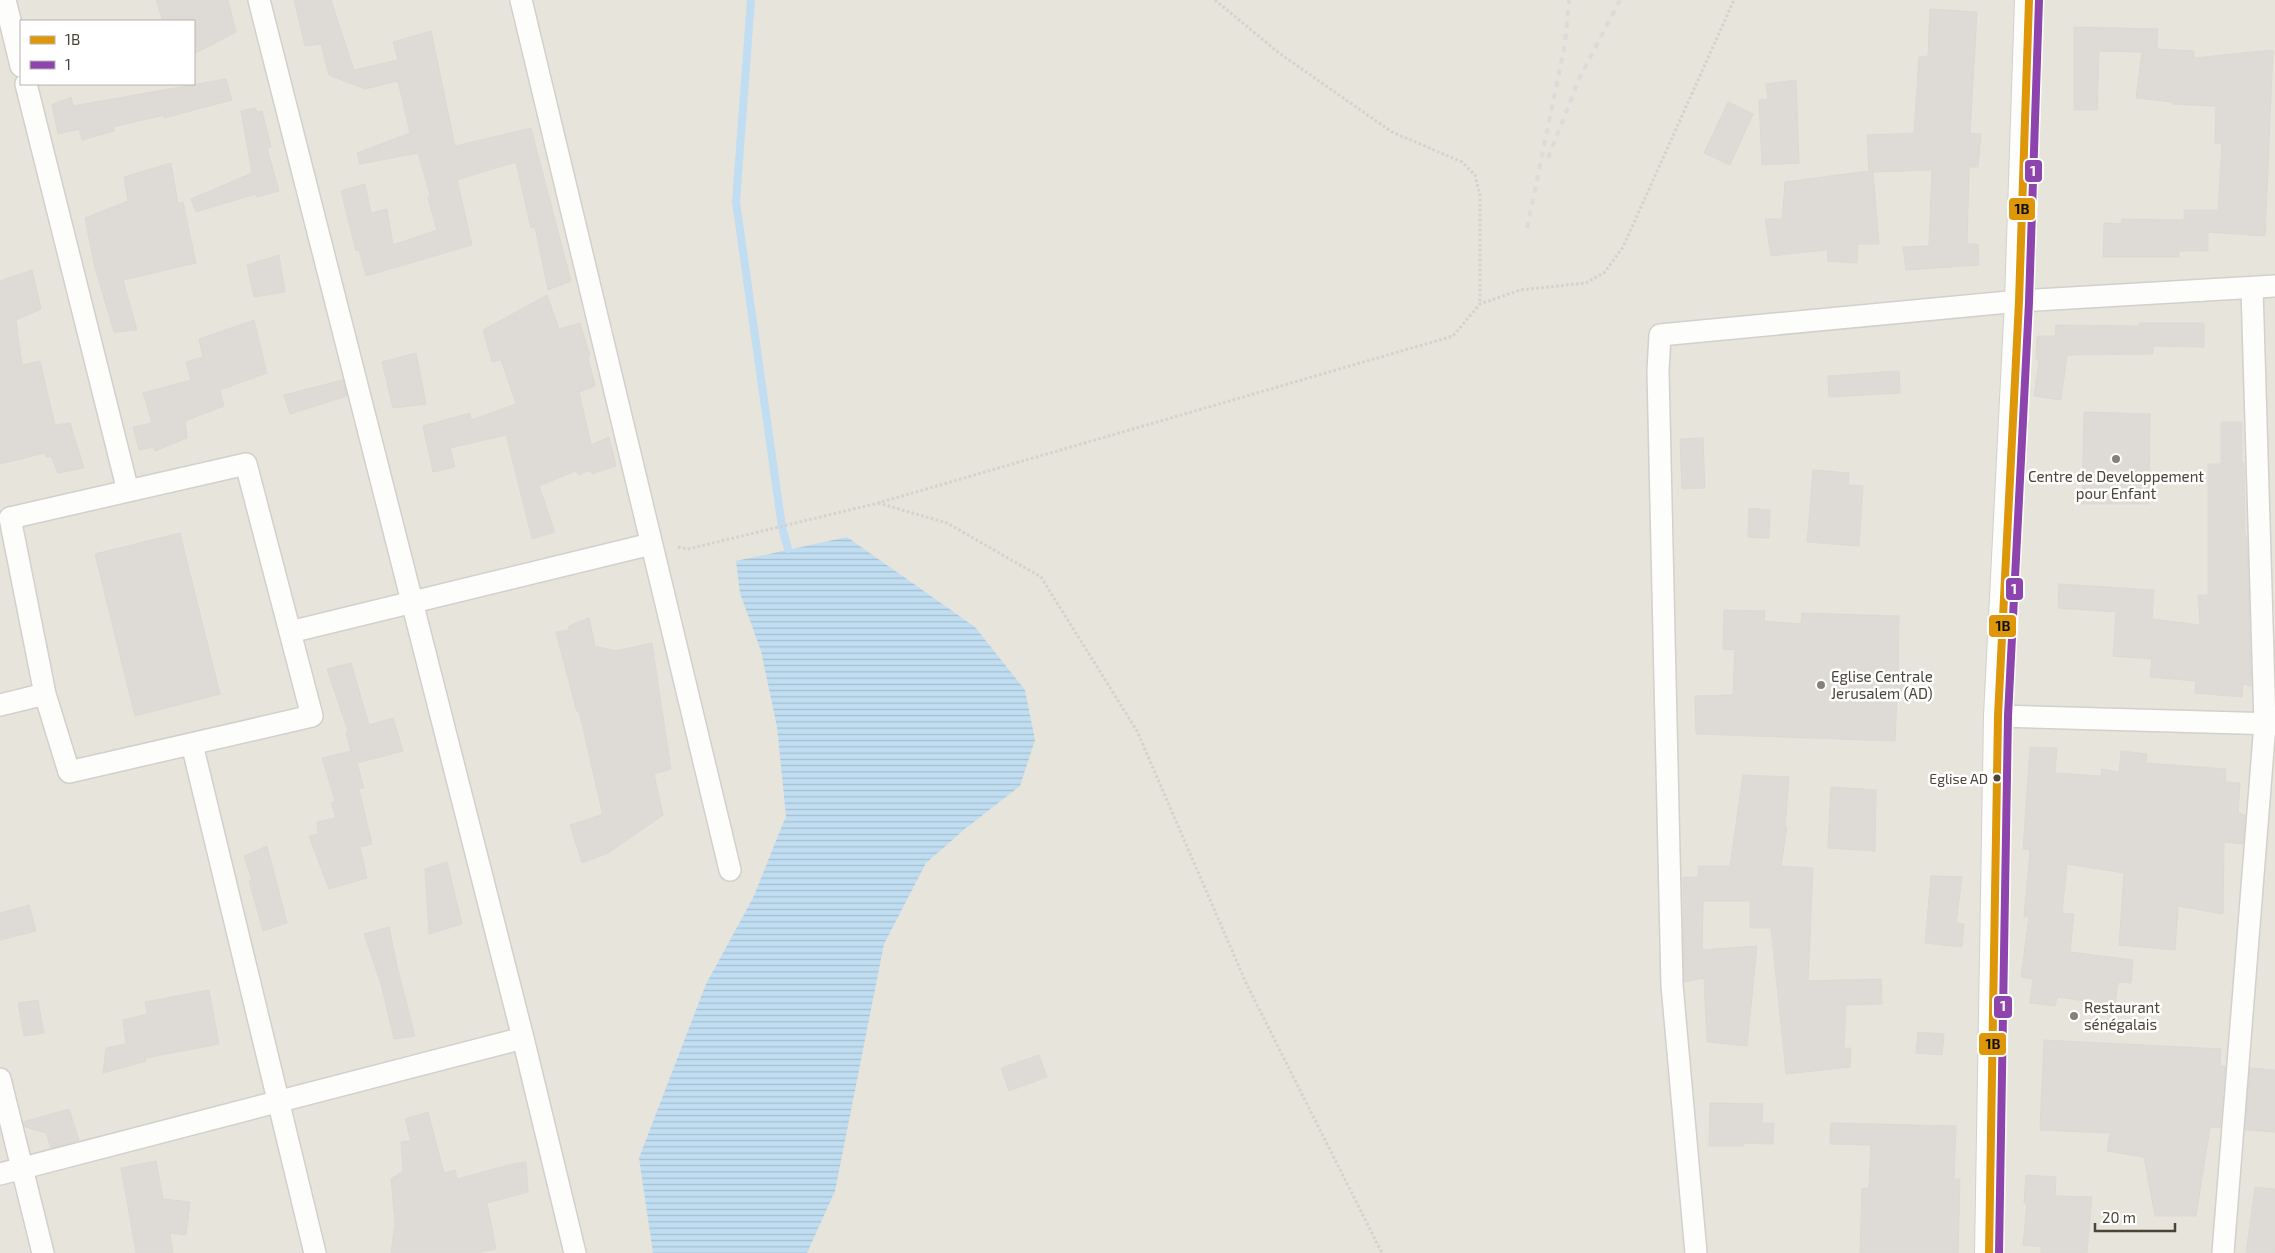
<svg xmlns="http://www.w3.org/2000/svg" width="2275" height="1253" font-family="'Exo 2',sans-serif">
<defs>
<pattern id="water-rules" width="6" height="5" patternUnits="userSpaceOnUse" patternTransform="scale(1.25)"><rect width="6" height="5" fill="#c0ddf1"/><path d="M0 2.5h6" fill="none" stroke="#a6bfcf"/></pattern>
</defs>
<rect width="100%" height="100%" fill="#f4f2ee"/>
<path fill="#e7e4dc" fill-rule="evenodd" d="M 0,0 L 2275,0 L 2275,1253 L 0,1253 ZM 21,21 L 194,21 L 194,84 L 21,84 Z"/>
<path fill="url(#water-rules)" d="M 847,537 L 975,627 L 1025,690 L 1035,740 L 1020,786 L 966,828 L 926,863 L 884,944 L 835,1191 L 807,1253 L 653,1253 L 639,1158 L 706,984 L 753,898 L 786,816 L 777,727 L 761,651 L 740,593 L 736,561 Z"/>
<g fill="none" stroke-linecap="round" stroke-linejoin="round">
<path stroke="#c0ddf1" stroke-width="8" d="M 751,0 L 736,202 L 782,527 L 788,549"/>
</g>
<path fill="#dedbd6" stroke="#dcd9d4" d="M 156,0 L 228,0 L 236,32 L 194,54 L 194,21 L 163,21 Z
M 294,0 L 331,0 L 354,70 L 398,60 L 393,42 L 431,31 L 455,146 L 531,128 L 571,281 L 548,290 L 535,227 L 531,228 L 516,162 L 457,180 L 472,245 L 366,276 L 359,250 L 356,251 L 341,191 L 365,184 L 371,213 L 387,209 L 393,245 L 437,230 L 428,198 L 430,195 L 418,153 L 360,164 L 357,153 L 410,133 L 398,81 L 365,89 L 329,75 L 321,44 L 305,46 Z
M 1930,9 L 1977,12 L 1970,133 L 1981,134 L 1978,167 L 1969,167 L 1967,244 L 1978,244 L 1979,265 L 1906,270 L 1903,247 L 1929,246 L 1932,170 L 1873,172 L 1879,244 L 1858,244 L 1857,263 L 1828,261 L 1827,250 L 1771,256 L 1765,219 L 1782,219 L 1785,182 L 1869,171 L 1867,135 L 1914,133 L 1919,57 L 1928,56 Z
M 2074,27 L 2158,29 L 2157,49 L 2194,51 L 2194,58 L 2273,50 L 2265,236 L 2208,232 L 2208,251 L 2179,251 L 2179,257 L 2103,257 L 2104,223 L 2121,224 L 2122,219 L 2184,220 L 2184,210 L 2218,210 L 2222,143 L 2215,144 L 2216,106 L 2172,104 L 2173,102 L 2136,98 L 2142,52 L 2099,51 L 2097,110 L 2074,110 Z
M 226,79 L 232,100 L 164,118 L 164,115 L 113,127 L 114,131 L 82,140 L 79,129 L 58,134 L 52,105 L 71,97 L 73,106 Z
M 1796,80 L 1799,163 L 1762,165 L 1759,100 L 1768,99 L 1766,84 Z
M 1728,102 L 1753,114 L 1730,165 L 1704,153 Z
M 255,108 L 257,112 L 262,111 L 271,147 L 267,148 L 279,191 L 257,197 L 256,194 L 196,212 L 191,199 L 252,173 L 241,111 Z
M 171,163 L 178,204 L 183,202 L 196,263 L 123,280 L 137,330 L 114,332 L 94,264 L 85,218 L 128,201 L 124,177 Z
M 279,255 L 285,292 L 254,297 L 247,265 Z
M 32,270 L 41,309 L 16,320 L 22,365 L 40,361 L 55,425 L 70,423 L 84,468 L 58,473 L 51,456 L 46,457 L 45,453 L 0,464 L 0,281 Z
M 547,295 L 559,329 L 580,323 L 590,356 L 588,357 L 595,386 L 579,392 L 591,445 L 609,437 L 616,466 L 592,474 L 590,470 L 579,475 L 575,471 L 539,486 L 555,532 L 532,539 L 506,435 L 450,448 L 455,467 L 433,472 L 423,426 L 470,413 L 471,420 L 516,404 L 501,360 L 492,362 L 483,330 Z
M 254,320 L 267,373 L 220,390 L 224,406 L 185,421 L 187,438 L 155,451 L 154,447 L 139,450 L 133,427 L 152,423 L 143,393 L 191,380 L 186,362 L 203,357 L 199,339 Z
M 2139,323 L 2204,323 L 2204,347 L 2153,346 L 2153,354 L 2067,355 L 2061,400 L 2034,396 L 2039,360 L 2036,359 L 2037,336 L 2055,336 L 2056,325 L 2139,326 Z
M 416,353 L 426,404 L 393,408 L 382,362 Z
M 1899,371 L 1900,393 L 1829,397 L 1828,376 Z
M 343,380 L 347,396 L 290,414 L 284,395 Z
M 2084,412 L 2150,414 L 2149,504 L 2082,504 Z
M 2221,422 L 2242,422 L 2242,463 L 2244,463 L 2245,533 L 2247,543 L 2251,686 L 2243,684 L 2242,697 L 2195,693 L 2196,681 L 2150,677 L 2152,659 L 2113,656 L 2116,612 L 2058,608 L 2059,584 L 2154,590 L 2152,619 L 2200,625 L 2198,595 L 2208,595 L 2208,464 L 2221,464 Z
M 1703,438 L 1705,488 L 1682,489 L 1680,439 Z
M 1813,470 L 1849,473 L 1848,485 L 1863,486 L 1859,546 L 1807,542 Z
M 1749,508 L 1770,510 L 1769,538 L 1748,537 Z
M 180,533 L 220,694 L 135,716 L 95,554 Z
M 1724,610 L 1765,611 L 1764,621 L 1801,624 L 1802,613 L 1899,616 L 1898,671 L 1910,671 L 1909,699 L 1897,698 L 1895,741 L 1696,734 L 1695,696 L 1733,695 L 1735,650 L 1723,649 Z
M 589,618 L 595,646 L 615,651 L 652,643 L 671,769 L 654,774 L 663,815 L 608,853 L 582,863 L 570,825 L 601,815 L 602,812 L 579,711 L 577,712 L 556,632 L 569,630 L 569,626 Z
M 351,663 L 369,725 L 393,718 L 403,751 L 357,763 L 364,788 L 359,789 L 372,844 L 360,847 L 367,878 L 329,889 L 309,836 L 318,834 L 317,822 L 336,818 L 331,803 L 335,801 L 322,758 L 351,751 L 346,732 L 348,731 L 327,669 Z
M 2030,747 L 2057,748 L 2055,773 L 2101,776 L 2102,769 L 2119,772 L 2121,751 L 2147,754 L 2146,763 L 2226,769 L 2225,782 L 2240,783 L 2238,813 L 2245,815 L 2243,844 L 2224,842 L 2223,914 L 2178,906 L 2175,950 L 2119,945 L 2124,873 L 2067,864 L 2062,913 L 2074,914 L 2070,952 L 2133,960 L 2131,983 L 2118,982 L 2115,1005 L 2057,997 L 2055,1006 L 2030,1003 L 2033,979 L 2021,977 L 2029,917 L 2024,917 L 2030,850 L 2023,849 Z
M 1743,775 L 1789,777 L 1785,827 L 1787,827 L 1781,866 L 1813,868 L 1808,981 L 1881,979 L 1882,1004 L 1846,1005 L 1844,1048 L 1851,1048 L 1850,1067 L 1786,1074 L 1771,928 L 1750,928 L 1750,901 L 1703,901 L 1702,950 L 1757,946 L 1747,1046 L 1707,1042 L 1704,978 L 1684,982 L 1683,877 L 1698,877 L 1698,866 L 1730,866 Z
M 1831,787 L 1876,790 L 1875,851 L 1828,848 Z
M 267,846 L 287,923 L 263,931 L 249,881 L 252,880 L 244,856 Z
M 447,862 L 462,924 L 429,934 L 425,869 Z
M 1931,876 L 1962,877 L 1956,923 L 1964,924 L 1962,947 L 1925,943 Z
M 29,905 L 36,931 L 0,940 L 0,913 Z
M 389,927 L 397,966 L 415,1036 L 394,1039 L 381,984 L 364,934 Z
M 209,990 L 219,1044 L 145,1058 L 146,1061 L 103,1073 L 106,1048 L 126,1044 L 123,1020 L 147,1014 L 145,1002 Z
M 38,1000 L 44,1033 L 24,1036 L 18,1003 Z
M 1918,1032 L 1944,1034 L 1942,1055 L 1916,1053 Z
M 2044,1040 L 2221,1049 L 2220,1066 L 2225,1066 L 2220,1128 L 2210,1127 L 2196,1216 L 2155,1216 L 2144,1157 L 2107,1151 L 2110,1133 L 2040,1130 Z
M 1039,1055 L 1047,1077 L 1009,1091 L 1001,1068 Z
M 2250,1068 L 2275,1070 L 2275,1132 L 2245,1130 Z
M 1710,1103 L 1763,1104 L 1762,1123 L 1774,1123 L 1773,1144 L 1744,1143 L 1744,1146 L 1709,1146 Z
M 69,1109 L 79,1140 L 51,1148 L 46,1133 L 25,1127 L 23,1122 Z
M 428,1112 L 444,1173 L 455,1170 L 457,1179 L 512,1164 L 526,1162 L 528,1192 L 487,1203 L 496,1249 L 475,1253 L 391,1253 L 395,1223 L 391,1179 L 403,1171 L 401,1142 L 411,1141 L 405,1119 Z
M 1831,1123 L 1956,1126 L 1954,1179 L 1960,1179 L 1958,1253 L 1860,1253 L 1862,1188 L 1869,1188 L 1871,1145 L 1830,1144 Z
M 156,1161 L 163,1199 L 190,1202 L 186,1235 L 170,1233 L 173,1253 L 136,1253 L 121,1168 Z
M 2026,1175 L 2056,1177 L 2055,1196 L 2092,1197 L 2087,1253 L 2041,1253 L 2041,1247 L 2023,1245 L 2027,1203 L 2024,1203 Z
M 2255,1187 L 2275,1189 L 2275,1253 L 2246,1253 Z"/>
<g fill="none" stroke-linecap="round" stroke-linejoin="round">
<defs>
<path id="minor" d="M 5,0 L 21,66
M 259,0 L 523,1038 L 575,1253
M 521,0 L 730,870
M 26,84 L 128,491
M 246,464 L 312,716 L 69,772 L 45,694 L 10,518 Z
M 290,632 L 651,544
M 0,705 L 45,694
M 1998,716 L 2275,724
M 192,744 L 315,1253
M 0,1079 L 43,1253
M 0,1174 L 523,1038
M 1696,1253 L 1672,985 L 1658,371 L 1660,335 L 2019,301 L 2275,286
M 2223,1253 L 2265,724 L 2252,288"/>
<path id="tertiary" d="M 1989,1253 L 1998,716 L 2019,301 L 2029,0"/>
</defs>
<use href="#minor" stroke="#d2d0cb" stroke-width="24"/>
<use href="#tertiary" stroke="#d2d0cb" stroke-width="30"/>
<path stroke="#d3d2cc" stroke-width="3" stroke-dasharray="2.5 2.5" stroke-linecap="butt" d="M 1215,0 L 1279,53 L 1392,132 L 1462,162 L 1475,175 L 1480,195 L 1480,304
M 878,503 L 947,523 L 1041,577 L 1137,731 L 1246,983 L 1382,1253
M 678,547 L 688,549 L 878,503 L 1453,336 L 1480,304 L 1520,290 L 1586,283 L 1605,272 L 1623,247 L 1734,0"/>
<use href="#minor" stroke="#fdfdfc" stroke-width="21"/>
<use href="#tertiary" stroke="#fdfdfc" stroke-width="28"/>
<path stroke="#dbdbda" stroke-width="4" stroke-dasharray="6 6" stroke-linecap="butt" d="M 1548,158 L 1580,77 L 1620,0
M 1527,228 L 1565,44 L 1569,0"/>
<defs>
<path id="bus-1" d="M 1989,1253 L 1998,716 L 2019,301 L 2029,0"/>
<path id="bus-2" d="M 1999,1253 L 2008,716 L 2029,302 L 2039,0"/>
</defs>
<use href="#bus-1" stroke="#fff" stroke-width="11"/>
<use href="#bus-2" stroke="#fff" stroke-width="11"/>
<use href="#bus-1" stroke="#dd9709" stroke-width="8"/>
<use href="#bus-2" stroke="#8e44ad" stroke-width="8"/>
</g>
<g fill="#868178" stroke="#fff" stroke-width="2">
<circle cx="2116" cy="459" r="5"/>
<circle cx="1821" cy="685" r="5"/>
<circle cx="2074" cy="1016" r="5"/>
</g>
<circle fill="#4b4439" stroke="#fff" stroke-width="2" cx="1997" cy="778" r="4.5"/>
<g text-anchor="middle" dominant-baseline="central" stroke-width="5" stroke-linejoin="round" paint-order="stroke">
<g font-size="14" fill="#4b4439" stroke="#fff" text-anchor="end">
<text x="1988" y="778">Eglise AD</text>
</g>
<g font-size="15" fill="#4b4439" stroke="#fff" text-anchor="start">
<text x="2116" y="476" text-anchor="middle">Centre de Developpement<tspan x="2116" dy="17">pour Enfant</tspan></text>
<text x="1831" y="676">Eglise Centrale<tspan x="1831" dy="17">Jerusalem (AD)</tspan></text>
<text x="2084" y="1007">Restaurant<tspan x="2084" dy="17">sénégalais</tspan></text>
</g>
</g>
<g stroke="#fff" stroke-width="2">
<rect x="2024" y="159" width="19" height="24" rx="5" fill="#8e44ad"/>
<rect x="2008" y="197" width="28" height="24" rx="5" fill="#dd9709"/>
<rect x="2005" y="577" width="19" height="24" rx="5" fill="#8e44ad"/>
<rect x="1988" y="614" width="29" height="24" rx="5" fill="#dd9709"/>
<rect x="1993" y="995" width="20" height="24" rx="5" fill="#8e44ad"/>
<rect x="1978" y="1032" width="29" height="24" rx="5" fill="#dd9709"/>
</g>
<g font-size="14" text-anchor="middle" font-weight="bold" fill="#fff">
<text x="2033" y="176">1</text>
<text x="2014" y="594">1</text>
<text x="2003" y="1011">1</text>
</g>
<g font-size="14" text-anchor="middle" font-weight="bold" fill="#111">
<text x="2022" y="214">1B</text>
<text x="2003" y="631">1B</text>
<text x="1993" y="1049">1B</text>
</g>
<rect x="20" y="20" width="175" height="65" fill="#ffffff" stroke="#b7b4b0"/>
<rect x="30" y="36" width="25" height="8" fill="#dd9709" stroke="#b7b4b0"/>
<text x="65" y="45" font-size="15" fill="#4b4439">1B</text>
<rect x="30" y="61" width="25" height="8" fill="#8e44ad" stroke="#b7b4b0"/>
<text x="65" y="70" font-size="15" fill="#4b4439">1</text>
<path d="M2095 1223v8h80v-8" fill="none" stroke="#4b4439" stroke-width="2.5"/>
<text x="2102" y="1223" font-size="15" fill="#4b4439" stroke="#ffffff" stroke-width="4" paint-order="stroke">20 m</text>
</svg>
